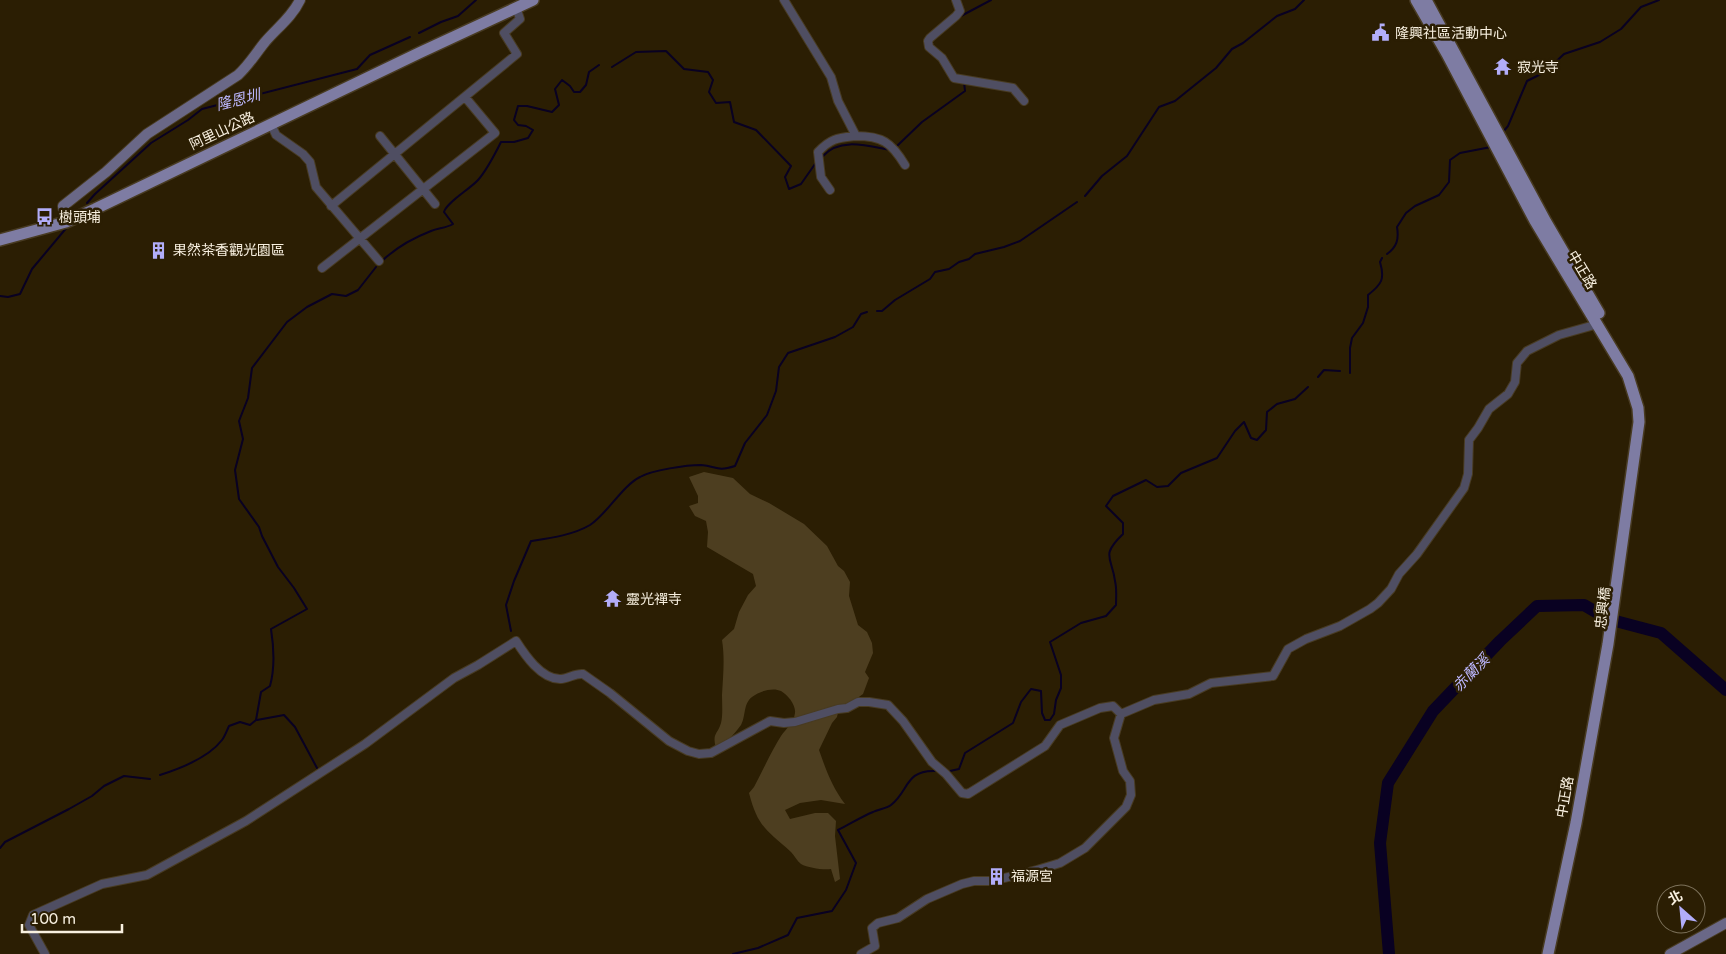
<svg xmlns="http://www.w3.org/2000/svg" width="1726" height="954" font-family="'Varela Round','Noto Sans TC',sans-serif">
<rect width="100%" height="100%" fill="#2b1e03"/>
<path fill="#4d3e20" d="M 704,472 L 733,478 L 750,494 L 769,503 L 804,524 L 827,546 L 838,566 L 844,571 L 850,582 L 849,596 L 858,625 L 867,632 L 872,643 L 873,653 L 865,672 L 869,678 L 863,694 L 838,712 L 837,717 L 832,723 L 819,750 C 826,770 832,787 845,804 L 821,800 L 800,803 L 785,810 L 790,819 L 815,813 L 828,813 L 836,821 L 835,836 L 840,879 L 835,882 L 831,869 C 823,870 808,868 801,864 C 797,861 795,856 791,852 C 767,830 758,828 749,793 L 754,787 C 763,770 771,752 781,736 C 786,729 794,722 795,713 C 796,705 788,695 781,691 C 773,687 760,691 752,697 C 743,704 746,716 741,725 C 734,735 726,742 716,749 C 712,732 717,736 721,723 C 723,715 722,704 722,695 C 723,676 725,659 722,640 L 734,629 L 739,612 L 748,595 L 756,586 L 753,574 L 707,547 L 708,532 L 706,521 L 695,516 L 689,506 L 698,503 L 698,496 L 689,477 Z"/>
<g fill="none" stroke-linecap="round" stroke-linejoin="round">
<path stroke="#090122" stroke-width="2" d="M 961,16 L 991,0
M 419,33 L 441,22 L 458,16 L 476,0
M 612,67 L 636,52 L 666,51 L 684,69 L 708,72 L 713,80 L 709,92 L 716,103 L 730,102 L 734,122 L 756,130 L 791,166 L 785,177 L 789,189 L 801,184 L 815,164
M 1503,132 L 1508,126 L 1527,81 L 1545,72 L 1564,54 L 1600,42 L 1621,29 L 1641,7 L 1659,0
M 898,145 L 922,122 L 965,91 L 964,82
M 823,156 C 840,137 868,146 890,150
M 1085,196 L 1102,176 L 1127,156 L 1159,107 L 1175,101 L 1216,68 L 1232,49 L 1243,43 L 1277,16 L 1295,9 L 1304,0
M 87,203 L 95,194 L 151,143 L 188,120 L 202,109 L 357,69 L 370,55 L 410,37
M 1387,254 C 1397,247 1399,239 1397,227 L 1406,213 L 1415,206 L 1439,195 L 1449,182 L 1450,160 L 1460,153 L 1491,147
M 383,260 C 397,247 413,238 431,231 C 439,228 446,228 453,224 L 444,212 C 447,202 470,189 478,180 C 487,170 495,154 501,142 L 514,142 L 528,138 L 533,130 L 526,126 L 518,125 L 514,120 L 518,106 L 527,106 L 552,112 L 559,105 L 555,89 L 562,80 L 570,86 L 574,92 L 580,92 L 586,85 L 589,72 L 599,65
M 0,296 L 8,297 L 20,294 L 32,269 L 68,226
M 877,311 L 882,311 L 895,300 L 930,279 L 935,272 L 949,269 L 959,262 L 969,259 L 975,254 L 1004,247 L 1020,241 L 1077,202
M 1350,373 L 1350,348 L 1352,338 L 1363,323 L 1368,307 L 1368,295 C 1382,284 1385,279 1380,262 L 1382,258
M 1318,377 L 1324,370 L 1340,371
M 511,631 L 506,605 L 514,581 L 531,541 C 551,538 573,535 590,525 C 607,514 622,486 640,477 C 652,470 687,465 701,465 C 717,466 716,472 735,466 L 745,443 L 767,415 L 776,391 L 779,367 L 788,353 L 835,337 L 853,327 L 861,314 L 867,312
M 257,720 L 284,715 L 295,727 L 317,768
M 950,771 L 959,769 L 965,753 L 1013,723 L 1021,702 L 1031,689 L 1041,691 L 1042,713 L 1045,720 L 1050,720 L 1054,714 L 1056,700 L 1061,688 L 1061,675 L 1050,642 L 1081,623 L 1106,616 L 1116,605 C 1116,597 1117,589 1115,581 C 1112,557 1100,556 1123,534 L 1123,523 L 1106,506 L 1113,496 L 1146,480 L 1157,487 L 1168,486 L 1181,473 L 1217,458 L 1235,431 L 1244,422 L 1251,438 L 1257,440 L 1266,430 L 1267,412 L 1277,404 L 1295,399 L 1308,387
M 160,775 C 179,769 209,757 222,740 C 225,736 227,730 229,726 L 240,722 L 250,725 L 256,720 L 261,692 L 270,686 C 275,668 274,648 271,629 L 307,609 L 294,588 L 278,567 L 262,536 L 259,527 L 239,499 L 235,470 L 243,439 L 239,421 L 248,398 L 252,368 L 287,322 L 307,307 L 332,294 L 346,296 L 358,290 L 376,267
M 0,848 L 5,842 L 69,809 L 92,796 L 104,786 L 124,776 L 150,779
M 733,954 L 758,948 L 788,935 L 797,918 L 832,911 L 846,890 L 856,863 L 838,830 C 850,824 861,817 873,812 C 878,809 886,809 891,805 C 909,791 905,770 935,771"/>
<path stroke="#090122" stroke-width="12" d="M 1389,954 L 1380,843 L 1388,783 L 1433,711 L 1500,641 L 1537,606 L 1584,605 L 1608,619 L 1661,633 L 1726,690"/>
<defs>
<path id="street" d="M 784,0 L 831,77 L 838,101 L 856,136 C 838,138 831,138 818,152 L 821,177 L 830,190
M 956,0 L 960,11 L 956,16 L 930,38 L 928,41 L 929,47 L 942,58 L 954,78 L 1013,88 L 1024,101
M 271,124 L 276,135 L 303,154 L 310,162 L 316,187 L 379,261
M 380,136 L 435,204
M 856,136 C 882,136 891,142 905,165
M 331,206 L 517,54 L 504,33 L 520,19 L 516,7
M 322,268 L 495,133 L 465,97
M 45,954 L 29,925 L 33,915 L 102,884 L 147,875 L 246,821 L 365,744 L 454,678 L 478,665 L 516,641 C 525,655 541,679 560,679 C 568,679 575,673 583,674 L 610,693 L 669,741 L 688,751 L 699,754 L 711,753 L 770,721 L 784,723 L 795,722 L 838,709 L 847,708 L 858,702 L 869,702 L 888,705 L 903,721 L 932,762 L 946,774 L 962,793 L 968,794 L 1045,746 L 1060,725 L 1100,708 L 1113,706 L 1121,714 L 1154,700 L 1189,694 L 1211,683 L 1273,676 L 1288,649 L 1306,639 L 1340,626 L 1370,609 L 1378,603 L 1391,589 L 1399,574 L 1417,554 L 1464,488 L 1468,474 L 1469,440 L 1478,428 L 1489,409 L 1508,394 L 1515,382 L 1517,363 L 1527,351 L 1559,335 L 1598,324
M 861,954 L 875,946 L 872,928 L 878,923 L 898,918 L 927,899 L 962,884 L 974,881 L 992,881 L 1037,870 L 1060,863 L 1085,848 L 1126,807 L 1131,795 L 1130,781 L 1123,771 L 1114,738 L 1121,714"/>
<path id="secondary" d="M 66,222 L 63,206 L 106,172 L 147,134 L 238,75 C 249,65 256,53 265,42 C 277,28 292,17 300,0
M 1670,954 L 1726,923"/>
<path id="primary" d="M 1416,0 L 1447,54 L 1535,221 L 1628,376 L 1638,408 L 1639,422 L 1608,644 L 1576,823 L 1548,954
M 1426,0 L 1546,222 L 1599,313
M 0,240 L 66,222 L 95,209 L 419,53 L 533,0"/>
</defs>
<use href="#street" stroke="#483b22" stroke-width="10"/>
<use href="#secondary" stroke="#483b22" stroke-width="12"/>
<use href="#primary" stroke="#483b22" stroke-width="14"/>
<use href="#street" stroke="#4f4e62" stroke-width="8"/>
<use href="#secondary" stroke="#6a6887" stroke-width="10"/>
<use href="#primary" stroke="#7e7ca3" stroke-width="11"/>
</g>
<defs>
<symbol id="civic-bare" viewBox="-9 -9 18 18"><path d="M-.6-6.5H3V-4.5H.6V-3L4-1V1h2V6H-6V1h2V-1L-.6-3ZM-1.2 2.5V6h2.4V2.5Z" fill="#b2adf9" stroke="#2b1e03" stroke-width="2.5" paint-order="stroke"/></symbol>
<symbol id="temple-bare" viewBox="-9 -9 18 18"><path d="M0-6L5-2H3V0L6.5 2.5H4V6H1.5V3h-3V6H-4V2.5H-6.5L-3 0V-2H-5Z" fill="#b2adf9" stroke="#2b1e03" stroke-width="2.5" paint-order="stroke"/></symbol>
<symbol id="bus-bare" viewBox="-9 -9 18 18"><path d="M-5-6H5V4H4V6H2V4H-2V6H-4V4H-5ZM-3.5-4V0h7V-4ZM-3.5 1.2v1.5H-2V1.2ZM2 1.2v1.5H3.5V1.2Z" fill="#b2adf9" stroke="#2b1e03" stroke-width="2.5" paint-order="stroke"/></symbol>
<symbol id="building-bare" viewBox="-9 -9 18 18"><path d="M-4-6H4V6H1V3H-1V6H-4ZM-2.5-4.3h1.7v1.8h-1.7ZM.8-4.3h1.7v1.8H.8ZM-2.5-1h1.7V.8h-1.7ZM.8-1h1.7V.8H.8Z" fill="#b2adf9" stroke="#2b1e03" stroke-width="2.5" paint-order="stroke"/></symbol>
</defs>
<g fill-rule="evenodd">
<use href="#civic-bare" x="1368" y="20" width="25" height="25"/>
<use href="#temple-bare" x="1490" y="54" width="25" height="25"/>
<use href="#bus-bare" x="32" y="204" width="25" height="25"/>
<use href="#building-bare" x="146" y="238" width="25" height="25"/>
<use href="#temple-bare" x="600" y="586" width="25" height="25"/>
<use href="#building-bare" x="984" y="864" width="25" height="25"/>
</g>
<g text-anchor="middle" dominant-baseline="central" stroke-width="5" stroke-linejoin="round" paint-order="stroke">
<g font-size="14" fill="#f8f0e0" stroke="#2b1e03" text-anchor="start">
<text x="1395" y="33">隆興社區活動中心</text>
<text x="1517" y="67">寂光寺</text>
<text x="59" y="217">樹頭埔</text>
<text x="173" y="250">果然茶香觀光園區</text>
<text x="626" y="599">靈光禪寺</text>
<text x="1011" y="876">福源宮</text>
</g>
<g font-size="14" fill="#f8f0e0" stroke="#2b1e03">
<text transform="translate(222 131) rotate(-25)">阿里山公路</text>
<text transform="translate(1582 270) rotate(59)">中正路</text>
<text transform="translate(1603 608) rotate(-83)">忠興橋</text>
<text transform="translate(1565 797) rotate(-80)">中正路</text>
</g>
<g font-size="15" font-style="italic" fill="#bcb7fe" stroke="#2b1e03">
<text transform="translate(238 100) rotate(-14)">隆恩圳</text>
<text transform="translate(1471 673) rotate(-45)">赤蘭溪</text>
</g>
</g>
<g transform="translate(1681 909) rotate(333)"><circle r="24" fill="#2b1e03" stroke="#7d725b"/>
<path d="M0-4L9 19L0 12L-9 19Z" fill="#b2adf9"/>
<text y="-8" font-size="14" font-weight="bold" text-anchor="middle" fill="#f8f0e0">北</text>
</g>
<path d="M22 924v8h100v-8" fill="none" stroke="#f8f0e0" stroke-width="2.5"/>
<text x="30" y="924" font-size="15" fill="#f8f0e0" stroke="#2b1e03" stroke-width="4" paint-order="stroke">100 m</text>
</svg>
